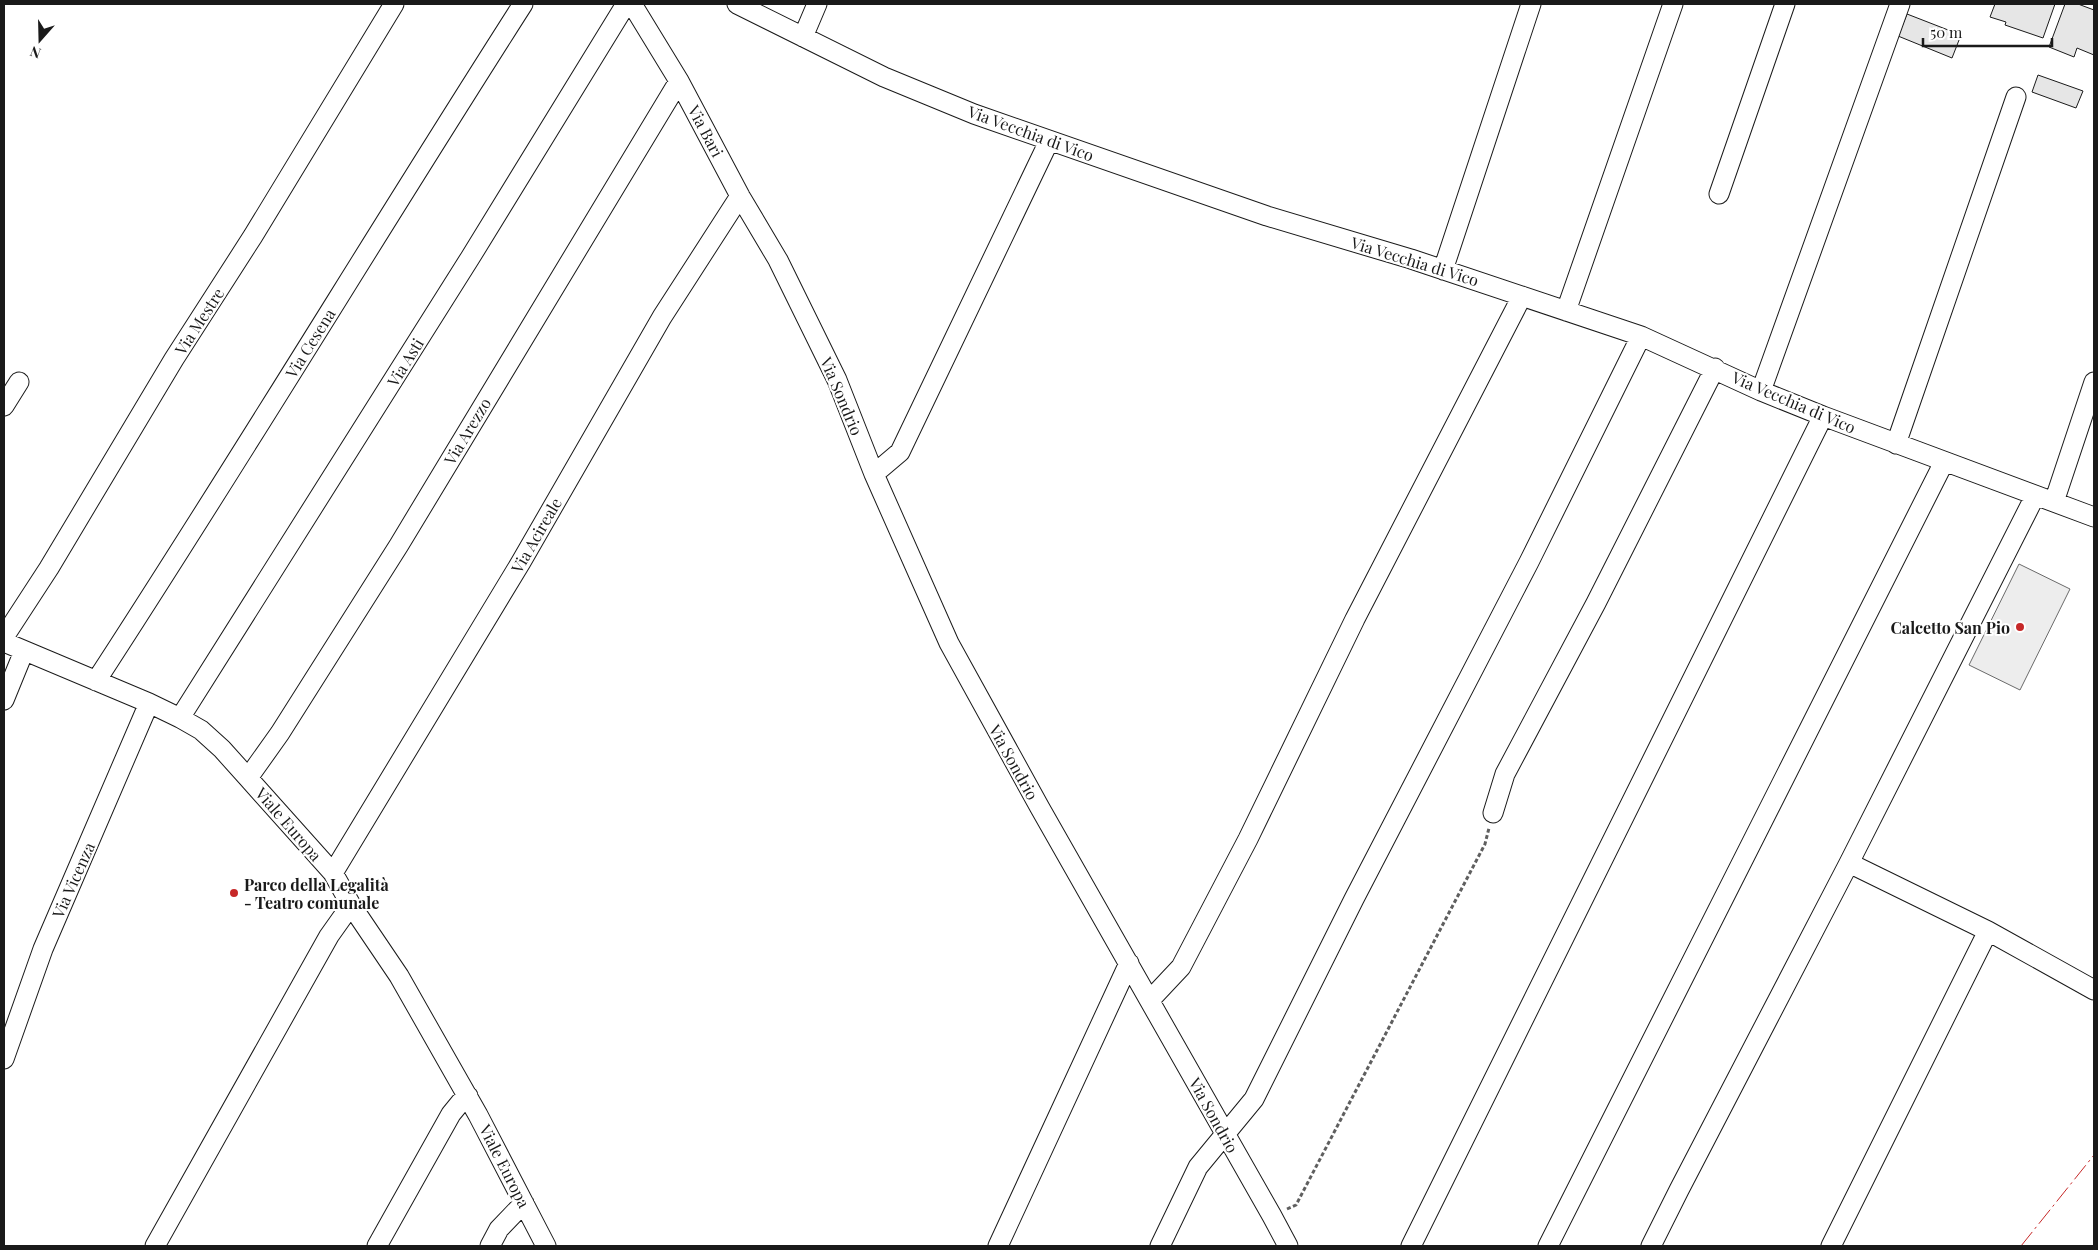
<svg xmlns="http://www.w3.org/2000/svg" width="2098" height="1250" font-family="'Playfair Display',serif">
<rect width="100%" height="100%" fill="#fff"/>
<path fill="#ededed" stroke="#6a6a6a" d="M 2019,564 L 2070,589 L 2020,690 L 1969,665 Z"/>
<path fill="#e6e6e6" stroke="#1a1a1a" d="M 1995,4 L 2055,4 L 2043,38 L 2005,25 L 2006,22 L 1990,17 Z
M 2065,4 L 2078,4 L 2094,10 L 2094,55 L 2077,48 L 2074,57 L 2049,47 Z
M 1907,14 L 1961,35 L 1952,58 L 1898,36 Z
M 2038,75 L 2083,91 L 2076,108 L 2032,92 Z"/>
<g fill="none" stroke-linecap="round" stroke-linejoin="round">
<defs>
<path id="minor" d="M 632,4 L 679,81 L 740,196 L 778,260 L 837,380 L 874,474 L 949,643 L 1040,808 L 1272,1216 L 1288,1246
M 737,4 L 884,77 L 974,114 L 1267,216 L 1411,259 L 1641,336 L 1761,391 L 1823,416 L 2094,517
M 803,37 L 817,4
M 1719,194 L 1785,4
M 1443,270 L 1531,4
M 1566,311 L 1673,4
M 1761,391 L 1900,4
M 4,406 L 19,382
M 1896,444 L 2016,97
M 874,474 L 900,452 L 1049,141
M 2054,502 L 2094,382
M 4,637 L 49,568 L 174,359 L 253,236 L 394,4
M 4,642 L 149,703 L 180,718 L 201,730 L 222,749 L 248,778 L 333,873 L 351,905 L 399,976 L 478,1115 L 546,1246
M 96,681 C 242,457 379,229 523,4
M 4,700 L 24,651
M 180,718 L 470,258 L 626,4
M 248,778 L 280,733 L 399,545 L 679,81
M 1493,813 L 1505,774 L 1596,603 L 1715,368
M 1849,863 L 1988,931 L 2094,990
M 333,873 L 521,562 L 662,317 L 740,196
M 1150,1000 L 1181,967 L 1248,839 L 1355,619 L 1522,296
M 4,1059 L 43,949 L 149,703
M 155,1246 L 329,936 L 351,905
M 377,1246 L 451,1114 L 460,1103 L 468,1096
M 490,1246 L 499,1229 L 524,1203
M 998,1246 L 1129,963
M 1160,1246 L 1198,1167 L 1254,1099 L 1354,899 L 1529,562 L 1641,336
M 1411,1246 L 1823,416
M 1548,1246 L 1944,462
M 1651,1246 L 1679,1190 L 1849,863 L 2035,496
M 1831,1246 L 1988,931"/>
</defs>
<use href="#minor" stroke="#1a1a1a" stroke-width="21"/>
<path stroke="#5f5f5f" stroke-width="3" stroke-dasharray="4 2.5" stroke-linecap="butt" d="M 1287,1209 L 1296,1205 L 1485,844 L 1489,828"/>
<use href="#minor" stroke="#fff" stroke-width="19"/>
<path stroke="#c62828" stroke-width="1" stroke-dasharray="18 4 2.5 4" stroke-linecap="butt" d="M 2021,1246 L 2094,1155"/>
</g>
<g fill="#c62828" stroke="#fff" stroke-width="2">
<circle cx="2020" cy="627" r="5"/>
<circle cx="234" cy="893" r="5"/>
</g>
<g text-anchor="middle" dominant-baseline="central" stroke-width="4" stroke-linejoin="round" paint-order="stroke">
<g font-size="16" fill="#1a1a1a" stroke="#fff">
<text transform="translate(706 131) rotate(62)">Via Bari</text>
<text transform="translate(1031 133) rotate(20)">Via Vecchia di Vico</text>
<text transform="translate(1415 261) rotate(17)">Via Vecchia di Vico</text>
<text transform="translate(199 321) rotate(-57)">Via Mestre</text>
<text transform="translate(310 343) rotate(-58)">Via Cesena</text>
<text transform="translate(405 362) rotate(-58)">Via Asti</text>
<text transform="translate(842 396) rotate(67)">Via Sondrio</text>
<text transform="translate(1794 402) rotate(23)">Via Vecchia di Vico</text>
<text transform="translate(467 431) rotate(-59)">Via Arezzo</text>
<text transform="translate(536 535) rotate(-60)">Via Acireale</text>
<text transform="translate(1014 762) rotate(61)">Via Sondrio</text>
<text transform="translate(289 824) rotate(49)">Viale Europa</text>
<text transform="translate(73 880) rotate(-66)">Via Vicenza</text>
<text transform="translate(1214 1115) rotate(61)">Via Sondrio</text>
<text transform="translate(505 1166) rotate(63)">Viale Europa</text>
</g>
<g font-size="16" font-weight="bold" fill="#1a1a1a" stroke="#fff" text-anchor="end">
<text x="2010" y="627">Calcetto San Pio</text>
<text x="244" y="884" text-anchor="start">Parco della Legalità<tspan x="244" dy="18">- Teatro comunale</tspan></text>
</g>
</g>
<rect width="2098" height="1250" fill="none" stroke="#1a1a1a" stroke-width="10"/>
<g transform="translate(40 40) rotate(200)" stroke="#ffffff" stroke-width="4" paint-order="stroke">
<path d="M0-4L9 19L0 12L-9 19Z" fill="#1a1a1a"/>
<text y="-8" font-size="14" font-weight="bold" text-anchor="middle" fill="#1a1a1a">N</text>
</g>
<path d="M1923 38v8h129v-8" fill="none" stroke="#1a1a1a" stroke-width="2.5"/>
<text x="1930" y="38" font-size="15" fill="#1a1a1a" stroke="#ffffff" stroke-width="4" paint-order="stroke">50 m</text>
</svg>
